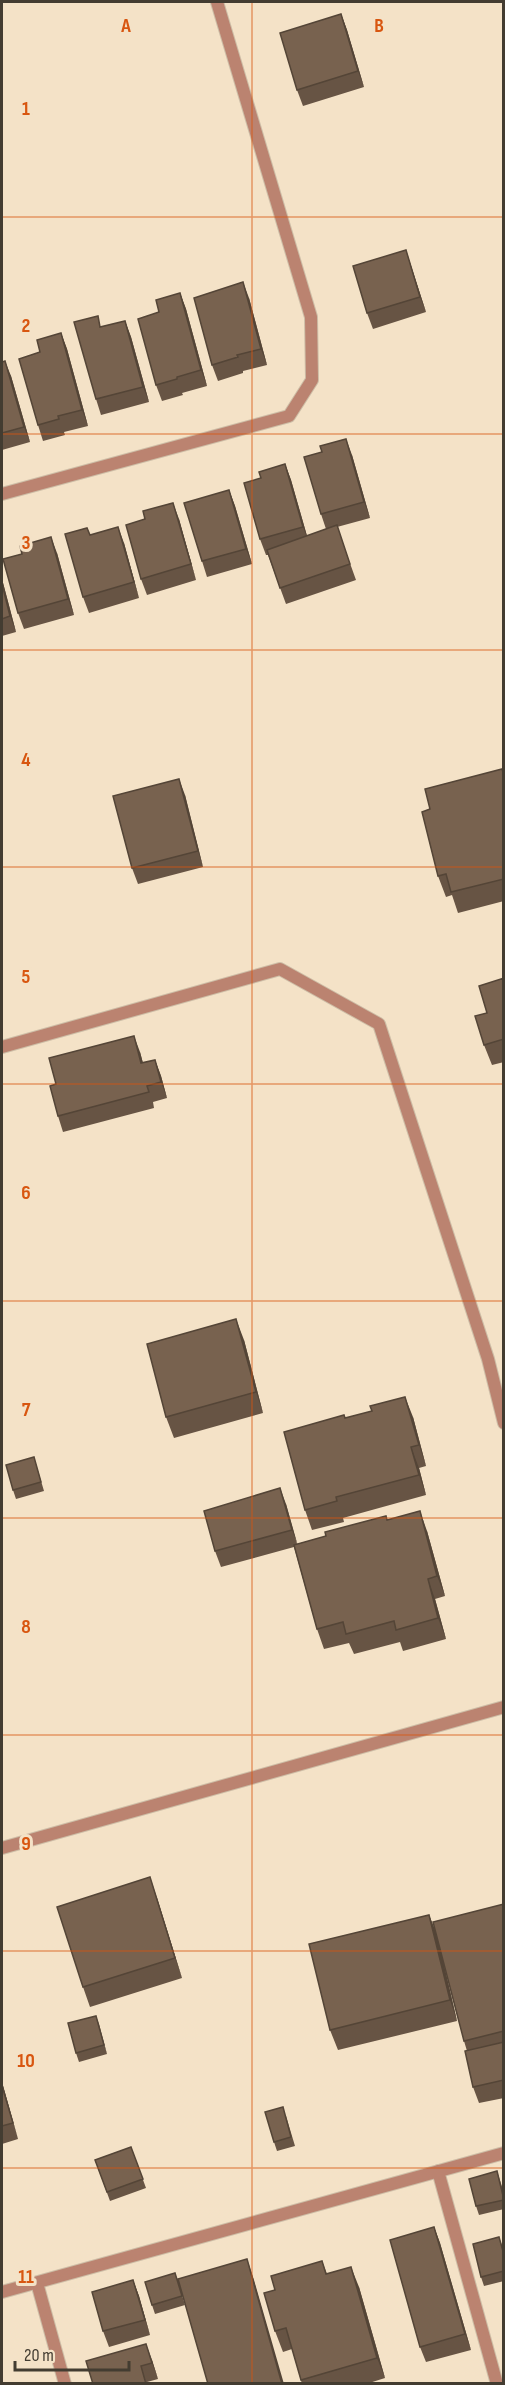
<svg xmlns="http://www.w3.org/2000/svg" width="505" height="2385" font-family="'Sofia Sans Condensed',sans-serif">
<rect width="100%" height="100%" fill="#f4e2c7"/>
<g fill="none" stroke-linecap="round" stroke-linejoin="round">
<defs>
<path id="street" d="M 2,494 L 289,416 L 312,380 L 311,317 L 217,2
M 2,1047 L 280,969 L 379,1024 L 488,1359 L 504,1423
M 2,1848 L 504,1707
M 438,2171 L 497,2384
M 37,2283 L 65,2384
M 2,2292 L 504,2153"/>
</defs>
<use href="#street" stroke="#cdbda6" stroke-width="14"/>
<use href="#street" stroke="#bb8370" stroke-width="12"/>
</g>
<path fill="#675444" d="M 341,14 L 347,30 L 364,87 L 303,106 L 297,90 Z
M 406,250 L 426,312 L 373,329 L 367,313 Z
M 180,293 L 186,309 L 207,386 L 182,393 L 183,395 L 162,401 L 156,385 L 159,312 Z
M 249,298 L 267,365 L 243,371 L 243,373 L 218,381 L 212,365 Z
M 125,321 L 131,337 L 149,402 L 101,415 L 96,399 L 102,327 Z
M 61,333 L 67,349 L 88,426 L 64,432 L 65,435 L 43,441 L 38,425 L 40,352 Z
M 2,362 L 11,376 L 30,442 L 2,450 Z
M 322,452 L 352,455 L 370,518 L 337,527 L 356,580 L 286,604 L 268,555 L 266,555 L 260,539 L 261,478 L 285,464 L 291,480 L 307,536 L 326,529 L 321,514 Z
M 229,490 L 235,506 L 252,564 L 207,577 L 202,561 Z
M 179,519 L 196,580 L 147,595 L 141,579 Z
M 90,535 L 124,543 L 139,598 L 89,613 L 83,597 Z
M 57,553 L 74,615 L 24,629 L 18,613 L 22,554 Z
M 2,579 L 16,632 L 2,636 Z
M 502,769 L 504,774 L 504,901 L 458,913 L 452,895 L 446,897 L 438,876 L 430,809 Z
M 185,795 L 203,867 L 138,884 L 132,868 Z
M 504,978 L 504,1062 L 492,1065 L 484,1045 L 487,1013 Z
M 140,1052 L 143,1063 L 155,1060 L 161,1076 L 167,1098 L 153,1102 L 154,1108 L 63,1132 L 58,1116 L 56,1084 Z
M 244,1340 L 263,1413 L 174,1438 L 166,1417 Z
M 413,1417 L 426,1466 L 419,1468 L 426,1495 L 343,1518 L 344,1522 L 312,1530 L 305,1510 L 345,1418 Z
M 34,1457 L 44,1491 L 16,1499 L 13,1490 Z
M 286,1504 L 297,1544 L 387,1520 L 427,1531 L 445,1596 L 435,1599 L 446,1639 L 403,1651 L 400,1642 L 354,1654 L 349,1643 L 324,1649 L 317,1629 L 294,1547 L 221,1567 L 215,1551 Z
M 157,1898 L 182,1978 L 90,2007 L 83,1987 Z
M 504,1904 L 504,2098 L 479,2103 L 473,2087 L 467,2051 L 464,2041 L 438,1939 L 457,2021 L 338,2050 L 330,2030 L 429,1915 L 437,1935 Z
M 96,2016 L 107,2054 L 79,2062 L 76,2053 Z
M 2,2082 L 18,2139 L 2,2144 Z
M 286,2116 L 295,2146 L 277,2151 L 274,2142 Z
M 131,2147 L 146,2188 L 110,2201 L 95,2160 Z
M 497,2171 L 504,2193 L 504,2209 L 479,2215 L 476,2206 Z
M 434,2227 L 440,2243 L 471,2350 L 426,2362 L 420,2347 Z
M 499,2237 L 504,2251 L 504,2281 L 484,2286 L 481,2277 Z
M 322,2261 L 327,2274 L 359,2287 L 385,2378 L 366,2384 L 302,2384 L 292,2349 L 283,2352 L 275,2331 L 275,2290 Z
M 133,2280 L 139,2296 L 150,2335 L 109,2347 L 103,2331 Z
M 178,2282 L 185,2305 L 155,2314 L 152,2305 Z
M 152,2360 L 158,2379 L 147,2382 L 147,2384 L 93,2384 Z"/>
<path fill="#544537" d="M 341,14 L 347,30 L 364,87 L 358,71 Z
M 406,250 L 411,266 L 426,312 L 420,297 Z
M 243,282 L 249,298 L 267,365 L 261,349 Z
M 180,293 L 186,309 L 207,386 L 201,370 Z
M 125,321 L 131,337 L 149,402 L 143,387 Z
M 61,333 L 67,349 L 88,426 L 82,410 Z
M 5,361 L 11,376 L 30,442 L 24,427 Z
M 346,439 L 352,455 L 370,518 L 364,502 Z
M 285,464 L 291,480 L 309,543 L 303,527 Z
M 229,490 L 235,506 L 252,564 L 246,549 Z
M 173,503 L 179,519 L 196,580 L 191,564 Z
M 118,527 L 124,543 L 139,598 L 134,582 Z
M 51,537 L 57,553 L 74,615 L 68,599 Z
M 2,579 L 16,632 L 10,616 L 2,584 Z
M 179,779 L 185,795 L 203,867 L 198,851 Z
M 134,1036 L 140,1052 L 147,1079 L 141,1063 Z
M 155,1060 L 161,1076 L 167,1098 L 161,1082 Z
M 236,1319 L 244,1340 L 263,1413 L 256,1392 Z
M 405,1397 L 413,1417 L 426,1466 L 419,1445 Z
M 411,1447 L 419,1468 L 426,1495 L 419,1475 Z
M 280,1488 L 286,1504 L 298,1546 L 292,1530 Z
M 420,1511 L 427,1531 L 445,1596 L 437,1576 Z
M 428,1579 L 435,1599 L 446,1639 L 438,1618 Z
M 150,1877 L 157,1898 L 182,1978 L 175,1958 Z
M 429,1915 L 437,1935 L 457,2021 L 450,2000 Z
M 96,2016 L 99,2024 L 107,2054 L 104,2045 Z
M 2,2082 L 18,2139 L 2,2086 Z
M 434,2227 L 440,2243 L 471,2350 L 465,2334 Z
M 247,2259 L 254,2280 L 284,2384 L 282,2384 Z
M 351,2267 L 359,2287 L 385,2378 L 377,2358 Z
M 133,2280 L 139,2296 L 150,2335 L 145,2320 Z
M 146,2344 L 152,2360 L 158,2379 L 152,2363 Z"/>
<path fill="#78624f" stroke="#544537" stroke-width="1.5" d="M 341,14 L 358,71 L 297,90 L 280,33 Z
M 406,250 L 420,297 L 367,313 L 353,266 Z
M 243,282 L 261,349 L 237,355 L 238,357 L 212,365 L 194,298 Z
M 180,293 L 201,370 L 177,377 L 177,379 L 156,385 L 138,319 L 159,312 L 156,300 Z
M 98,316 L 100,327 L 125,321 L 143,387 L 96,399 L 74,322 Z
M 61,333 L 82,410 L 58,416 L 59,419 L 38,425 L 19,359 L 40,352 L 37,340 Z
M 5,361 L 24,427 L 2,433 L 2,362 Z
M 346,439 L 364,502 L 321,514 L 304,457 L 322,452 L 320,446 Z
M 285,464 L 303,527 L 260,539 L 244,483 L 261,478 L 259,472 Z
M 229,490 L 246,549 L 202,561 L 184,503 Z
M 173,503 L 191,564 L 141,579 L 126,525 L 145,519 L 143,511 Z
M 337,525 L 350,564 L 280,588 L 267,550 Z
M 118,527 L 134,582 L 83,597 L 65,534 L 87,528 L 90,535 Z
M 51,537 L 68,599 L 18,613 L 3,559 L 22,554 L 20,546 Z
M 2,584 L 10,616 L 2,619 Z
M 502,769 L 504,776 L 504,879 L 451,892 L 446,874 L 438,876 L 422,812 L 430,809 L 425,789 Z
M 179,779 L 198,851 L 132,868 L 113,796 Z
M 504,978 L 504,1039 L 484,1045 L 475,1016 L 487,1013 L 479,986 Z
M 134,1036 L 141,1063 L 155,1060 L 161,1082 L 147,1086 L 149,1092 L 58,1116 L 50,1086 L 56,1084 L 49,1058 Z
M 236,1319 L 256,1392 L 166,1417 L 147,1344 Z
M 405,1397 L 419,1445 L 411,1447 L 419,1475 L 336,1497 L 337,1501 L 305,1510 L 284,1432 L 344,1415 L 345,1418 L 372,1411 L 370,1406 Z
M 34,1457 L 41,1482 L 13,1490 L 6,1465 Z
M 280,1488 L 292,1530 L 215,1551 L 204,1511 Z
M 420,1511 L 437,1576 L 428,1579 L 438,1618 L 396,1630 L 394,1621 L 346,1634 L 343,1622 L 317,1629 L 294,1545 L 326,1536 L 325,1532 L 386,1516 L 387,1520 Z
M 150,1877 L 175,1958 L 83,1987 L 57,1907 Z
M 504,1904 L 504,2031 L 464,2041 L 433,1922 Z
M 429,1915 L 450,2000 L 330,2030 L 309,1944 Z
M 96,2016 L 104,2045 L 76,2053 L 68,2023 Z
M 504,2042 L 504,2080 L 473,2087 L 465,2051 Z
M 2,2086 L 13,2123 L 2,2126 Z
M 283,2107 L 291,2137 L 274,2142 L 265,2112 Z
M 131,2147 L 143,2179 L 107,2192 L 95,2160 Z
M 497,2171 L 504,2200 L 476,2206 L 469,2179 Z
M 434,2227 L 465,2334 L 420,2347 L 390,2240 Z
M 499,2237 L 504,2255 L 504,2271 L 481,2277 L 473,2244 Z
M 247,2259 L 282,2384 L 208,2384 L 178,2279 Z
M 322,2261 L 326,2274 L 351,2267 L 377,2358 L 301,2380 L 286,2328 L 275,2331 L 264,2293 L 275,2290 L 271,2276 Z
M 175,2273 L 182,2296 L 152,2305 L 145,2282 Z
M 133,2280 L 145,2320 L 103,2331 L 92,2292 Z
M 146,2344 L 152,2363 L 141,2366 L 146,2384 L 93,2384 L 86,2361 Z"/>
<path fill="none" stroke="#d85610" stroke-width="1.5" stroke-opacity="0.55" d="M 252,2 L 252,2384M 2,217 L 504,217M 2,434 L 504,434M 2,650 L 504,650M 2,867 L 504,867M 2,1084 L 504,1084M 2,1301 L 504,1301M 2,1518 L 504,1518M 2,1735 L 504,1735M 2,1951 L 504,1951M 2,2168 L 504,2168"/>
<g font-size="20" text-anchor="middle" font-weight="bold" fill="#d85610" stroke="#f4e2c7" stroke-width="6" stroke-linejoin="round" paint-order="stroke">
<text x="126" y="32">A</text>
<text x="379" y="32">B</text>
<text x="26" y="115">1</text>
<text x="26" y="332">2</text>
<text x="26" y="549">3</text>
<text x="26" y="766">4</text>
<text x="26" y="983">5</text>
<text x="26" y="1199">6</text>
<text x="26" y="1416">7</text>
<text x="26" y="1633">8</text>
<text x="26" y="1850">9</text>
<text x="26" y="2067">10</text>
<text x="26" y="2283">11</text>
</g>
<rect width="505" height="2385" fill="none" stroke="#433c31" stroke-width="6"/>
<path d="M15 2361v9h114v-9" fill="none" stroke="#433c31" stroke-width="3"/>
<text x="24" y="2361" font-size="18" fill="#433c31" stroke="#f4e2c7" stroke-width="4.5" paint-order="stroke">20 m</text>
</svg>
